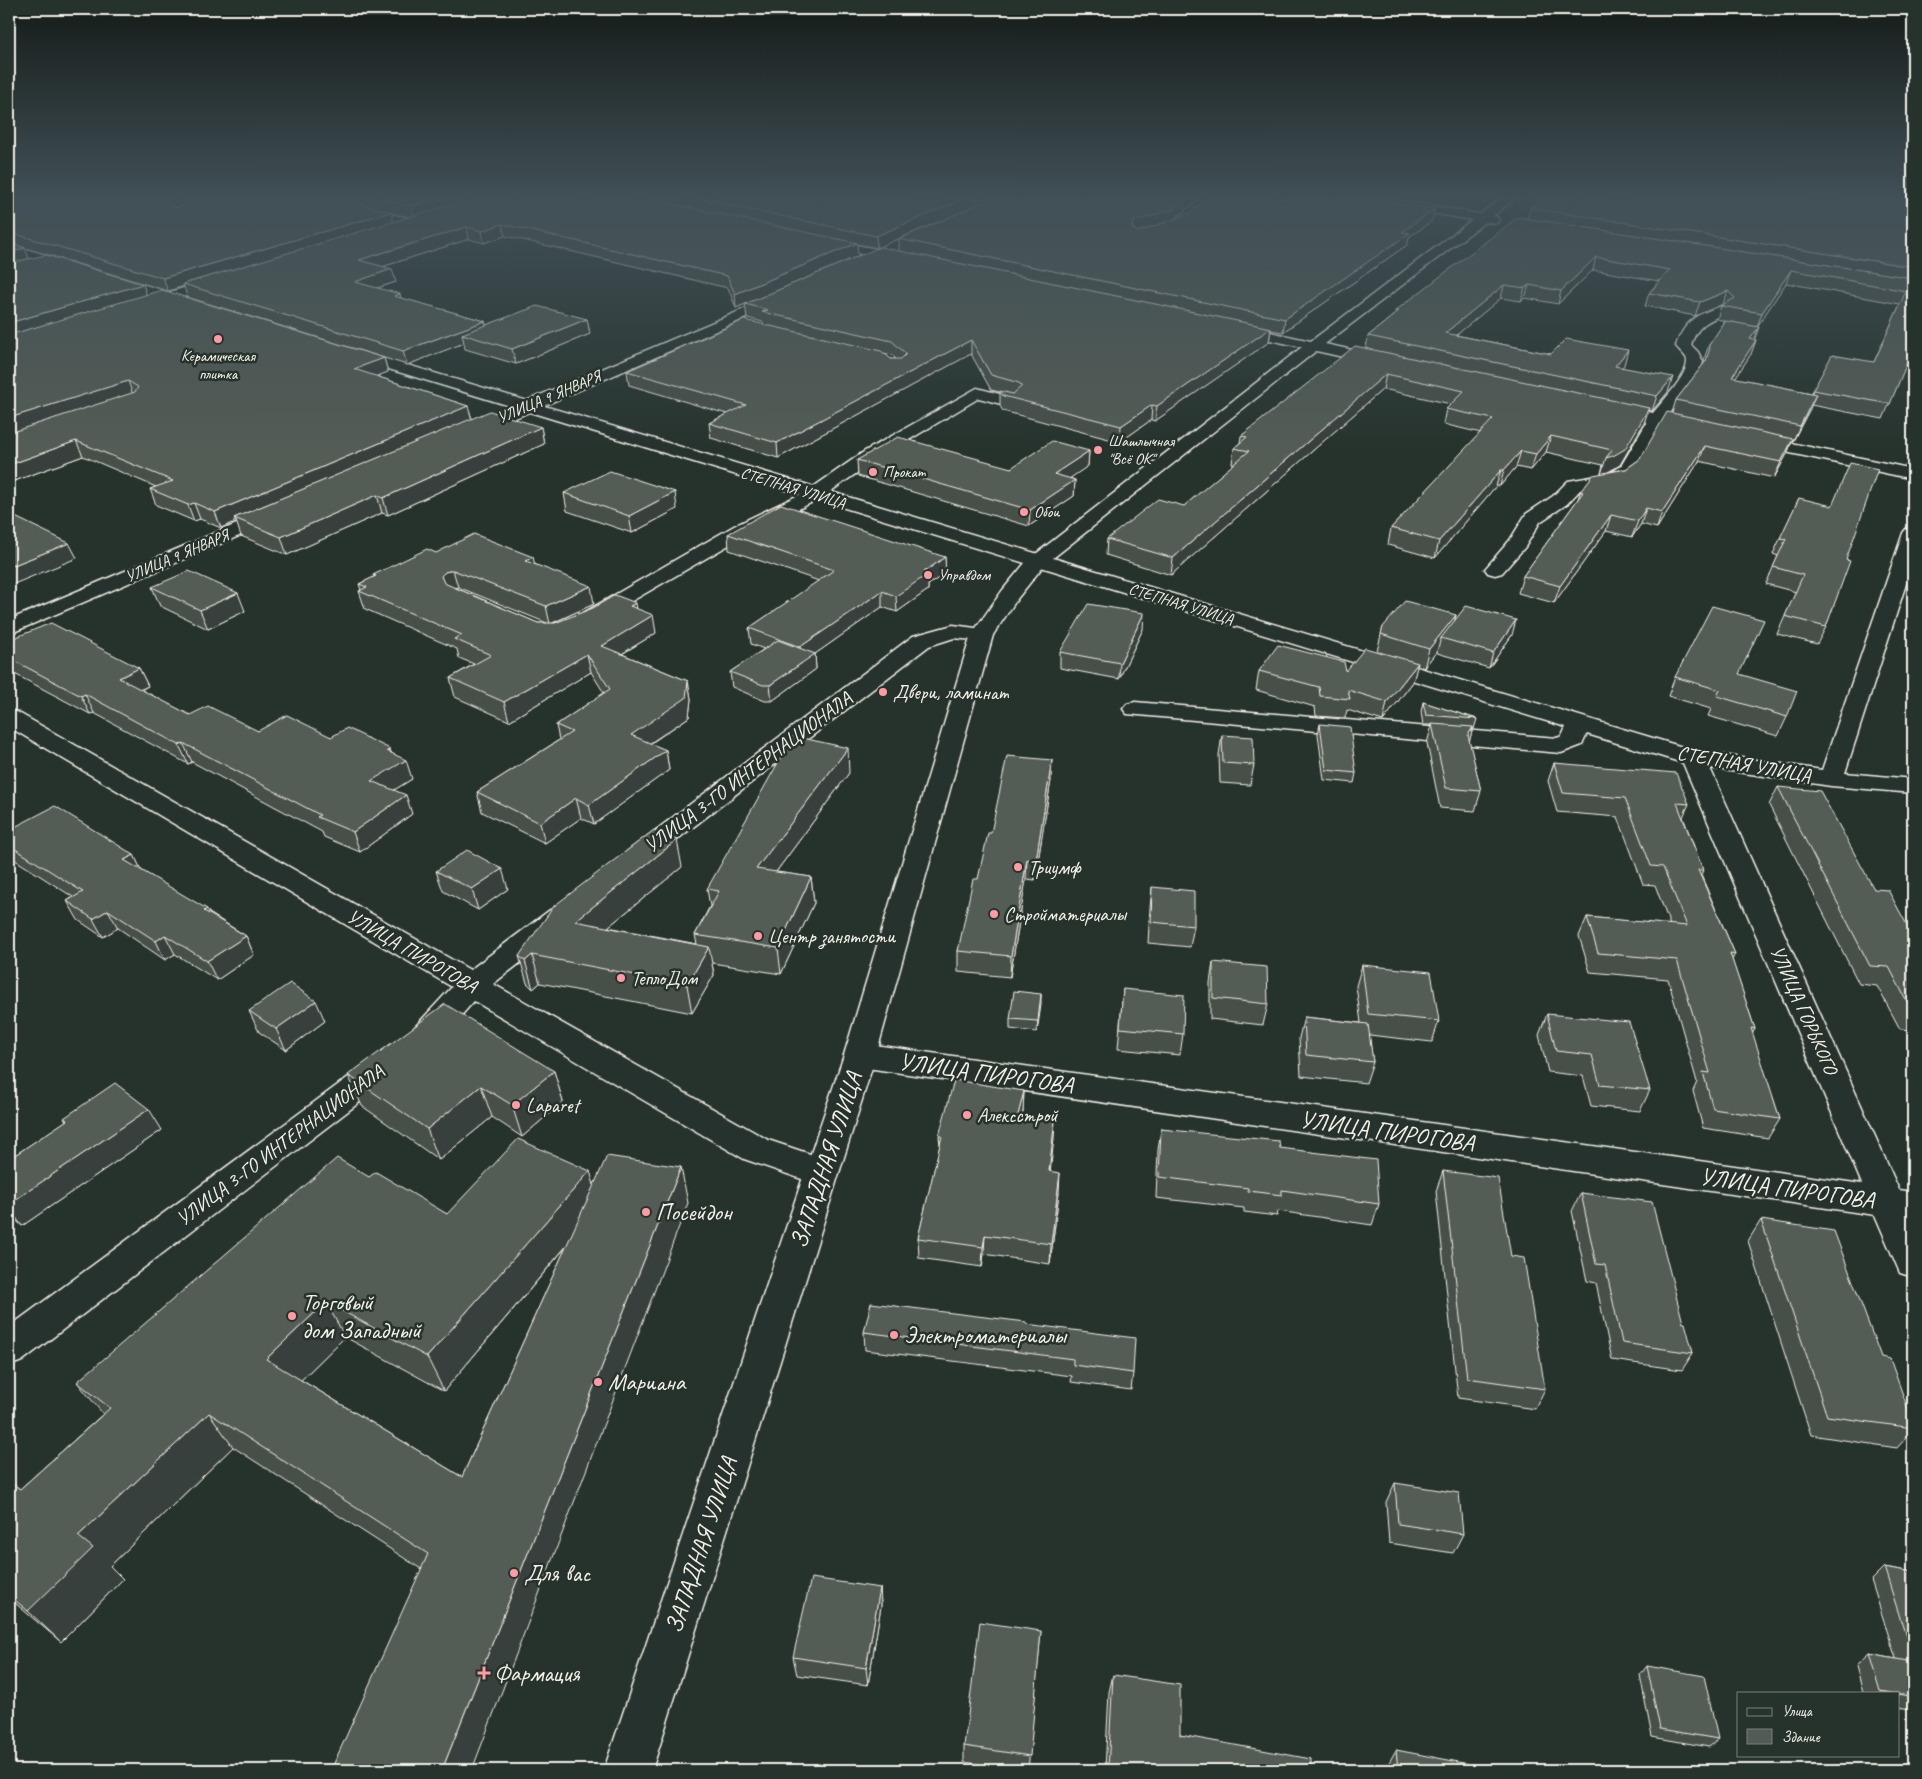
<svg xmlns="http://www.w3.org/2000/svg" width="1922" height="1779" font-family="Caveat,sans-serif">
<rect width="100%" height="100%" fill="#26332d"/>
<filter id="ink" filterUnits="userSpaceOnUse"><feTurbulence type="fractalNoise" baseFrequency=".02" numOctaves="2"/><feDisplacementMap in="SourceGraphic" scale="10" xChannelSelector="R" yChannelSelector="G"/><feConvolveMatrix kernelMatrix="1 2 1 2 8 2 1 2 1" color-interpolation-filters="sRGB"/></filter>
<g filter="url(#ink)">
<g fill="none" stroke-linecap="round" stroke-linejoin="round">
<defs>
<path id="minor" d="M 305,199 L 327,199 L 419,221 L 421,224 L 415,228 Z
M 1360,199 L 1389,199 L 1480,214 L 1500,199 L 1514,199 L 1493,216 L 1497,217 L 1499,220 L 1497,223 L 1485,222 L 1325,344 L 1389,358 L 1392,361 L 1389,364 L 1384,366 L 1316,351 L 1053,558 L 1696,751 L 1822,770 L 1903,533 L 1906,529 L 1913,527 L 1913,562 L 1845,773 L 1913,779 L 1913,793 L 1831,786 L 1710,768 L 1899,1190 L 1913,1192 L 1913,1277 L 1900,1273 L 1875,1215 L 860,1067 L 849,1063 L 844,1055 L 849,1047 L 860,1043 L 1862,1184 L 1683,763 L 1587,734 L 1582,745 L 1561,753 L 1127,714 L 1123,709 L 1127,704 L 1135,702 L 1557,738 L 1562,736 L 1566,727 L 1031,564 L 1028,560 L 1302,347 L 1228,331 L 1226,328 L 1228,325 L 1233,324 L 1311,341 L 1472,220 L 1366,202 Z
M 822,239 L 905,254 L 911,258 L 905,262 L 818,246 L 816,243 Z
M 222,277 L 229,281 L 227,284 L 141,309 L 134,305 L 136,302 Z
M 780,294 L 785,295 L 787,298 L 785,301 L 476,435 L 464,435 L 462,431 L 464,427 Z
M 1722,306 L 1729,310 L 1727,313 C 1709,320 1697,325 1691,345 L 1698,352 L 1703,362 L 1699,374 L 1668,416 L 1705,424 L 1707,428 L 1705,432 L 1699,433 L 1661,425 L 1634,473 L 1620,483 L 1580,490 L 1567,504 L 1540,522 L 1525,547 L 1502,573 L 1495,575 L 1488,573 L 1485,569 L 1510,540 L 1526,514 L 1553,496 L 1568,481 L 1609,474 L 1621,466 L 1647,422 L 1603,412 L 1601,409 L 1609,404 L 1653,413 C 1662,402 1688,375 1687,361 C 1687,355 1679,351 1676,346 C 1683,323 1698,312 1722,306 Z
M 977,388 L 1018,399 L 1020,402 L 1012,407 L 979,398 L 877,459 L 821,498 L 748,534 L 599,620 L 592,622 L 585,620 L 581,616 L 585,612 L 734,526 L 809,490 L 865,451 Z
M 1753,435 L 1913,469 L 1913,479 L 1747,444 L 1744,440 L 1747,436 Z
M 272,509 L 279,511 L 281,515 L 279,519 L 9,634 L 9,620 Z
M 953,625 L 990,630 L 993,635 L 990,640 L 982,641 L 954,638 L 929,646 L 645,864 L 636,867 L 627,864 L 623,858 L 627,852 L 913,636 Z
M 9,710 L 17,712 L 470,970 L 550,910 L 560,908 L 570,910 L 574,917 L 570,924 L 493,984 L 768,1140 L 834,1162 L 839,1172 L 834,1182 L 822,1186 L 744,1159 L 474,1001 L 437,1043 L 426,1046 L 415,1043 L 411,1035 L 415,1027 L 452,987 L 9,727 Z
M 384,1055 L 395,1059 L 400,1067 L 395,1075 L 22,1361 L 9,1366 L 9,1327 L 373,1059 Z"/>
<path id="major" d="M 9,244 L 195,300 L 197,303 L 195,306 L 185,306 L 9,252 Z
M 351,348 L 1045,556 L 1048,560 L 1017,599 L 993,635 L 876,1055 L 652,1770 L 604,1770 L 844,1055 L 971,635 L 1002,591 L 1025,563 L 346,356 L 343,353 Z"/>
</defs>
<use href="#minor" stroke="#f4f1e8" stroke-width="3"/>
<use href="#major" stroke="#f4f1e8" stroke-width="3"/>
<use href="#minor" fill="#26332d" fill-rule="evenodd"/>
<use href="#major" fill="#26332d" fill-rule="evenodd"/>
</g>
<path fill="#474f49" stroke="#f4f1e8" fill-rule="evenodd" d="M 9,199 L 1200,199 L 1176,218 L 1434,209 L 1432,221 L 1409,237 L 1407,245 L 1283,332 L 1271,330 L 1269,342 L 1155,421 L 1151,420 L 1120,442 L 1003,411 L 1000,406 L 1000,392 L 991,390 L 971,354 L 778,458 L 711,438 L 709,423 L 727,414 L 629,385 L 627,371 L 764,325 L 763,322 L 747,318 L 745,304 L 899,251 L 899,239 L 984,202 L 877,248 L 857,244 L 858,256 L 736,308 L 728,288 L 505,236 L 484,243 L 469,239 L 382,267 L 396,282 L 377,288 L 401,298 L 485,321 L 486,325 L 587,319 L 590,334 L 516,364 L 465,349 L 464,343 L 407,365 L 187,297 L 184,286 L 168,291 L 9,243 ZM 391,213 L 393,213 L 410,217 L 393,222 ZM 884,353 L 892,355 L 896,359 L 891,359 Z
M 1540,199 L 1913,199 L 1913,348 L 1883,419 L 1811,405 L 1793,441 L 1792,441 L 1787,454 L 1774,478 L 1699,461 L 1657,528 L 1641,524 L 1632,537 L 1606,531 L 1554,603 L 1518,593 L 1523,576 L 1578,499 L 1580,492 L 1601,473 L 1603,465 L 1546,452 L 1531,470 L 1516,467 L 1500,486 L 1496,486 L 1435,558 L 1388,545 L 1391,528 L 1481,433 L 1443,424 L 1446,409 L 1451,404 L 1383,389 L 1171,575 L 1106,555 L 1107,539 L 1184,506 L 1234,464 L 1232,463 L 1234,448 L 1240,443 L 1241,436 L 1366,348 L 1368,336 L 1395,314 L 1395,311 L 1527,218 L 1530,208 ZM 1593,270 L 1659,281 L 1649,293 L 1645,306 L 1695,316 L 1723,304 L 1721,306 L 1717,319 L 1725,321 L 1709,345 L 1704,359 L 1705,362 L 1676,400 L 1672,413 L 1640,459 L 1626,469 L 1608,472 L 1620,465 L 1644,423 L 1648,410 L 1652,411 L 1668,392 L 1622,367 L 1624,365 L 1551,354 L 1456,335 L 1501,298 L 1521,301 L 1525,298 L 1558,304 ZM 1786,283 L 1900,304 L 1874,362 L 1813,390 L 1812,393 L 1735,378 L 1751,354 L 1756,340 L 1754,339 L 1757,326 Z
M 9,243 L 29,259 L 143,284 L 146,295 L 384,358 L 388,372 L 376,376 L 468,406 L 472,419 L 541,427 L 544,444 L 388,515 L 382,513 L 287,555 L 241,536 L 236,521 L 221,528 L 200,519 L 194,521 L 156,505 L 150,489 L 156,487 L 83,456 L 9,483 Z
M 1089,451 L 1088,466 L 1069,478 L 1075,480 L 1074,496 L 1029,526 L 858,476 L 857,460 L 1011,468 Z
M 564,493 L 677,509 L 632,533 L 567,511 Z
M 1799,498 L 1846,560 L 1826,627 L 1817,644 L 1777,634 L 1796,592 L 1766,584 L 1778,556 L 1773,554 Z
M 728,534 L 945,557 L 946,573 L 928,585 L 928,590 L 897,612 L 882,607 L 815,654 L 816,669 L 772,701 L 765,701 L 732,687 L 730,672 L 764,649 L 751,644 L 749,628 L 819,581 L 729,550 Z
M 436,553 L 535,564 L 594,604 L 553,623 L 637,609 L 656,633 L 622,654 L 688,681 L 691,699 L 689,717 L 650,744 L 666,750 L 669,770 L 594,824 L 581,818 L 545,843 L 482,812 L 477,792 L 559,740 L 556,725 L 604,693 L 591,672 L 509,721 L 455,697 L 450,678 L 474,664 L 459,658 L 457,649 L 365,609 L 359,591 L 361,590 L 359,584 L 374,577 L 373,575 ZM 458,587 L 547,623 L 538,623 L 456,588 Z
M 152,587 L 245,611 L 208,629 L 160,606 Z
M 1456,615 L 1454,621 L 1512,635 L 1489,668 L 1437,653 L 1437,651 L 1424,668 L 1417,665 L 1413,682 L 1383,721 L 1347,710 L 1345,718 L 1316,716 L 1315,707 L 1256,690 L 1259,671 L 1346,671 L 1377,651 L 1383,627 Z
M 1143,629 L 1119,679 L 1060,668 L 1060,652 Z
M 9,640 L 139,668 L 148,686 L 141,690 L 190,715 L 258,731 L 331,737 L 391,752 L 412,779 L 394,790 L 412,814 L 360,852 L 324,837 L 322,832 L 192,762 L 188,764 L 94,713 L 90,714 L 9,671 Z
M 1739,675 L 1787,717 L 1778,736 L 1708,716 L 1711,709 L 1668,696 L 1675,677 Z
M 1423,702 L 1477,719 L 1474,729 L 1473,729 L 1469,741 L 1481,791 L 1475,811 L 1440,808 L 1427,743 L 1432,725 L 1423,725 L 1421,712 Z
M 1320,724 L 1356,773 L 1354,783 L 1324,780 L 1318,734 Z
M 1222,735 L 1254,765 L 1250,785 L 1220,783 L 1219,755 Z
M 1554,763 L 1689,804 L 1683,817 L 1703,870 L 1701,875 L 1735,954 L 1732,960 L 1755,1029 L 1752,1034 L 1780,1119 L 1768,1138 L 1703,1128 L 1693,1091 L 1697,1082 L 1668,979 L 1590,972 L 1579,936 L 1587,917 L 1670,925 L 1655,885 L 1643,884 L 1618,817 L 1557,812 L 1548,781 Z
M 849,773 L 776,872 L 811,877 L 814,903 L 781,974 L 712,963 L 714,975 L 692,1013 L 540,983 L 533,989 L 527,983 L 519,956 L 682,867 L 608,927 L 697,944 L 695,935 L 710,906 L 707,889 Z
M 1051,780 L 1035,880 L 1026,879 L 1010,977 L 958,972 L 958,951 L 991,833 Z
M 1778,787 L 1874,889 L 1913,936 L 1913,1030 L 1900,1029 L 1877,986 L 1859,984 L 1769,805 Z
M 9,830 L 134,855 L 141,870 L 246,936 L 254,955 L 217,980 L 175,954 L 165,960 L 118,928 L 103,937 L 78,920 L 67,901 L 73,897 L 9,856 Z
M 436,871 L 508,889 L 478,910 L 443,891 Z
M 1152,887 L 1194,926 L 1190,947 L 1148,943 L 1150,908 Z
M 1213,962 L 1268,1004 L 1263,1025 L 1210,1019 L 1210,983 Z
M 1362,965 L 1439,1021 L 1432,1042 L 1369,1035 L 1373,1062 L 1366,1083 L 1301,1076 L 1299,1038 L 1304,1017 L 1361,1023 L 1356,986 Z
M 1123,989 L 1183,1034 L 1180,1055 L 1118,1049 Z
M 1041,994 L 1037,1032 L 1010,1029 L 1010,1019 Z
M 249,1011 L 325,1021 L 286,1050 L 259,1032 Z
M 1547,1014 L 1650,1090 L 1640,1111 L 1591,1106 L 1583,1076 L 1548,1072 L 1539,1035 Z
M 554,1071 L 563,1102 L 522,1137 L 492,1117 L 439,1160 L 362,1106 L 348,1075 Z
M 1024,1091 L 1023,1111 L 1022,1116 L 1055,1119 L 1050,1171 L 1059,1193 L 1050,1264 L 984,1254 L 982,1267 L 919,1258 L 918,1238 L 940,1145 L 939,1136 Z
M 64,1118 L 162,1130 L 22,1226 L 9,1214 L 9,1159 L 66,1121 Z
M 1161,1129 L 1280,1148 L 1379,1204 L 1372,1225 L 1278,1211 L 1277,1216 L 1244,1212 L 1244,1208 L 1156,1198 L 1158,1150 Z
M 1443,1171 L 1511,1256 L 1545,1389 L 1535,1409 L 1458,1398 L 1436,1191 Z
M 369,1177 L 447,1214 L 594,1185 L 688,1203 L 421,1569 L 233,1447 L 110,1566 L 123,1579 L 61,1642 L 9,1598 L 9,1481 L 20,1489 L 103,1414 L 77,1382 ZM 566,1247 L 462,1477 L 301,1380 L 345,1337 L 444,1391 Z
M 1581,1193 L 1683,1323 L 1693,1353 L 1682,1370 L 1612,1360 L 1596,1283 L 1587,1281 L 1572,1211 Z
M 1761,1220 L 1881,1357 L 1913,1423 L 1913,1430 L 1897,1448 L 1811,1435 L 1748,1241 Z
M 1026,1324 L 1133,1373 L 1131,1390 L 1071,1382 L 1072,1376 L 865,1350 L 864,1332 Z
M 1395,1483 L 1463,1534 L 1453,1553 L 1389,1543 L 1386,1502 Z
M 1884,1567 L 1913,1572 L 1913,1720 L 1910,1710 L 1898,1708 L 1898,1693 L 1863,1693 L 1856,1666 L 1869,1654 L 1896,1659 L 1871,1580 Z
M 880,1588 L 881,1606 L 868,1685 L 797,1675 L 793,1657 Z
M 1041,1631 L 1028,1770 L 1017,1770 L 964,1762 L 964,1746 Z
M 1647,1666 L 1718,1739 L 1709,1747 L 1652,1737 L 1640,1675 Z
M 1113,1675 L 1180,1735 L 1311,1770 L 1105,1770 L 1109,1692 Z
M 1396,1750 L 1470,1770 L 1387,1770 L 1387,1766 Z
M 1835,1765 L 1864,1770 L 1828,1770 Z"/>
<path fill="#39403c" stroke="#f4f1e8" d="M 171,199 L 217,199 L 176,209 L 168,203 Z
M 437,199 L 478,199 L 414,218 L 411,206 Z
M 964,199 L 991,199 L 877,248 L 876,236 Z
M 1186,199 L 1200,199 L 1173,220 L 1132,234 L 1132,228 L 1133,222 Z
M 1434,209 L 1432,221 L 1409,237 L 1407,245 L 1283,332 L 1285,319 L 1402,232 Z
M 391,212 L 394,224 L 183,284 L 184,286 L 168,291 L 163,278 Z
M 502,224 L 505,236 L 484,243 L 482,231 Z
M 467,227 L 469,239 L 363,273 L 359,260 Z
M 857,243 L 858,256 L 736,308 L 735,294 Z
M 25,248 L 30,261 L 9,266 L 9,253 Z
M 1596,257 L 1593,270 L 1558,304 L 1561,291 Z
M 392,269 L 396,282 L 358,294 L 355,282 Z
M 1791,270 L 1786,283 L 1757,327 L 1762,313 Z
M 143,284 L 147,297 L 9,338 L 9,323 Z
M 1504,285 L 1501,298 L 1442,347 L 1445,333 Z
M 1529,285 L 1525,298 L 1521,301 L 1525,288 Z
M 1728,291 L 1723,304 L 1695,316 L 1700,302 Z
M 400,294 L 403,307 L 394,296 Z
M 587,319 L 590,334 L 516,364 L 512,349 Z
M 485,321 L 488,334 L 462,334 L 464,343 L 407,365 L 403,351 Z
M 1759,327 L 1754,341 L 1750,339 Z
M 1271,328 L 1269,342 L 1155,421 L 1157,406 Z
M 971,340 L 971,354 L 778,458 L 777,443 Z
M 1756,340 L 1751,354 L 1726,392 L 1732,377 Z
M 1628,350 L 1624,365 L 1611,380 L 1615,366 Z
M 384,358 L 388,372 L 358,383 L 354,369 Z
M 1386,374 L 1383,389 L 1171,575 L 1173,558 Z
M 1673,377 L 1668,392 L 1652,411 L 1657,396 Z
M 128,381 L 133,395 L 9,435 L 9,418 Z
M 1816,394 L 1810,409 L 1793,441 L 1800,426 Z
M 1152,405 L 1151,420 L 1120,442 L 1121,426 Z
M 468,406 L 472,420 L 234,518 L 236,521 L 221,528 L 215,512 Z
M 1649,408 L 1644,423 L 1620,465 L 1608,472 L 1601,474 L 1606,458 Z
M 541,427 L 544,444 L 388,515 L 383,498 Z
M 1551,436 L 1546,452 L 1531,470 L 1536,454 Z
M 1793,439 L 1787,454 L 1774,478 L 1781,462 Z
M 76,441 L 83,456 L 9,483 L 9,465 Z
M 1705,446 L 1699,461 L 1657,528 L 1662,512 Z
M 1089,451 L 1088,466 L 1053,490 L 1054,474 Z
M 1521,451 L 1516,467 L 1500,486 L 1504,470 Z
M 1501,470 L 1496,486 L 1435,558 L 1439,541 Z
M 1075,480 L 1074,496 L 1029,526 L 1030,510 Z
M 675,492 L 677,509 L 632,533 L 629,516 Z
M 377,495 L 382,513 L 287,555 L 281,537 Z
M 194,503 L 200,519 L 194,521 L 188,505 Z
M 1646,508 L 1641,524 L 1632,537 L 1638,521 Z
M 1611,515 L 1606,531 L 1554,603 L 1560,586 Z
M 69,543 L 77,558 L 9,586 L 9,567 Z
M 533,557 L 537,575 L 526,561 Z
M 945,557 L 946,573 L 928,585 L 928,590 L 897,612 L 896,596 L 924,572 Z
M 453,570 L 458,587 L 449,589 L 446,594 L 441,576 L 445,572 Z
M 591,586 L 594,604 L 550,624 L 546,606 Z
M 882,591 L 882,607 L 815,654 L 816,669 L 772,701 L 770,685 L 802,663 L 800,647 Z
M 238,593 L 245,611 L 208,629 L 200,610 Z
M 636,603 L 639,621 L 630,606 Z
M 1144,613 L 1143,629 L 1119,679 L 1120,663 Z
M 653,615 L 656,633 L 605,664 L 602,646 Z
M 1456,615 L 1451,634 L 1441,638 L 1437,651 L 1424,668 L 1429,649 Z
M 1516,620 L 1512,635 L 1489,668 L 1493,653 Z
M 587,654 L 591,672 L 509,721 L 504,702 Z
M 1418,663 L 1413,682 L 1383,721 L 1387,702 Z
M 139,668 L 148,686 L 127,696 L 119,678 Z
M 688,681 L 691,699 L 689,717 L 634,754 L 631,735 Z
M 85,694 L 94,713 L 90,714 L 81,696 Z
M 1473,727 L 1468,747 L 1468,735 Z
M 183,743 L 192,762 L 188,764 L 179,745 Z
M 848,748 L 849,773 L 759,895 L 756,869 Z
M 390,749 L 395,766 L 406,760 L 412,779 L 378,800 L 371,781 L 387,751 Z
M 666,750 L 669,770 L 594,824 L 589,805 Z
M 1052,760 L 1051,780 L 1035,880 L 1036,860 Z
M 406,795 L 412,814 L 360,852 L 353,832 Z
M 576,798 L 581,818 L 545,843 L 540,823 Z
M 677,840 L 682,867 L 582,948 L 575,921 Z
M 134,855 L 143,874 L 124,860 Z
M 1027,859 L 1026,879 L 1010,977 L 1011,956 Z
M 502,869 L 508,889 L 478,910 L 472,889 Z
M 811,877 L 814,903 L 781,974 L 778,948 Z
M 207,909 L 217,928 L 204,911 Z
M 108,910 L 118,928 L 103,937 L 93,919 Z
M 165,935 L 175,954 L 165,960 L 156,941 Z
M 246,936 L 254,955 L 217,980 L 207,961 Z
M 709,947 L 714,975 L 692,1013 L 687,985 Z
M 532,955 L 540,983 L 533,989 L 525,961 Z
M 1041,994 L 1041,1005 L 1037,1032 L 1038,1021 Z
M 316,1001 L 325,1021 L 286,1050 L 276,1029 Z
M 554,1071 L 563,1102 L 522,1137 L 512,1105 Z
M 481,1086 L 492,1117 L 439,1160 L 427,1129 Z
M 1024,1091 L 1023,1111 L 1018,1135 L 1018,1115 Z
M 149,1109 L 162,1130 L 22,1226 L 9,1208 L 9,1204 Z
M 1055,1119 L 1054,1139 L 1048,1191 L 1049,1171 Z
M 681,1167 L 688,1203 L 472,1770 L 442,1770 Z
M 590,1171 L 600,1206 L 444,1391 L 427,1357 Z
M 1060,1173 L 1059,1193 L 1050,1264 L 1051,1244 Z
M 985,1235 L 984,1254 L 982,1267 L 983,1247 Z
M 326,1302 L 345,1337 L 288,1393 L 266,1359 Z
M 209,1413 L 233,1447 L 110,1566 L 123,1579 L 61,1642 L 28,1611 L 78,1536 Z
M 880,1588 L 881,1606 L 868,1685 L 866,1668 Z"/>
<path fill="#525c55" stroke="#f4f1e8" d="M 9,199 L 171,199 L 168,203 L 176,208 L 206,199 L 339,199 L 391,212 L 163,278 L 9,232 Z
M 380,199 L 437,199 L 411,206 Z
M 470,199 L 649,199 L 857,243 L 735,294 L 727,276 L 502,224 L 482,231 L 467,227 L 359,260 L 392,269 L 355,282 L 400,294 L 394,296 L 485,321 L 403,351 L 183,284 Z
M 699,199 L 964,199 L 876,236 Z
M 991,199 L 1186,199 L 1174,209 L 1133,222 L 1132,228 L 1138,232 L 1190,213 L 1207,199 L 1372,199 L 1434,209 L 1402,232 L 1410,233 L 1285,319 L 899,239 Z
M 1540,199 L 1754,199 L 1764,201 L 1767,199 L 1913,199 L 1913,267 L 1530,208 Z
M 1518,217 L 1913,278 L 1913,348 L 1890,404 L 1813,390 L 1832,355 L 1874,362 L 1906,291 L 1791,270 L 1762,313 L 1721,306 L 1735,298 L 1728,291 L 1700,302 L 1649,293 L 1670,270 L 1596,257 L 1561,291 L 1529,285 L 1525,288 L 1504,285 L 1445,333 L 1551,354 L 1566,339 L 1628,350 L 1615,366 L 1673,377 L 1657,396 L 1368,336 L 1399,311 L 1395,311 Z
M 9,243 L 25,248 L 9,253 Z
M 880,247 L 1271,328 L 1157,406 L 1152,405 L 1121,426 L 1003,396 L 1000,391 L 1013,394 L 1022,386 L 1019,383 L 991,375 L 971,340 L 777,443 L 709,423 L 746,405 L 627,371 L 744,320 L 881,351 L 891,359 L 901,359 L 906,354 L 892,341 L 762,312 L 768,310 L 745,304 Z
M 46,255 L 143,284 L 9,323 L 9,263 Z
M 162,290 L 384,358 L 354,369 L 468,406 L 215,512 L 194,503 L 188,505 L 150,489 L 173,481 L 76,441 L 9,465 L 9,433 L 135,392 L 138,387 L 128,381 L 9,418 L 9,335 Z
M 537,306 L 587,319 L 512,349 L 462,334 Z
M 1726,321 L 1759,327 L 1750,339 L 1756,340 L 1732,377 L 1816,394 L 1800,426 L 1676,400 L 1706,361 L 1710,348 L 1709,345 Z
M 1355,346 L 1649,408 L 1625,449 L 1613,456 L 1606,458 L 1612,450 L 1551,436 L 1536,454 L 1521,451 L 1504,470 L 1501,470 L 1439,541 L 1391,528 L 1493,419 L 1446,409 L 1464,391 L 1386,374 L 1173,558 L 1107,539 L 1158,499 L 1184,506 L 1249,451 L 1234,448 L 1247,437 L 1241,436 Z
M 490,411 L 541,427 L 383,498 L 377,495 L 281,537 L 234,518 Z
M 1667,412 L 1793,439 L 1781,462 L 1705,446 L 1662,512 L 1646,508 L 1638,521 L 1611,515 L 1560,586 L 1523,576 L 1583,492 L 1580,492 L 1593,475 L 1626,469 L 1640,459 Z
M 898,437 L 1011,468 L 1052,441 L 1089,451 L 1054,474 L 1075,480 L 1030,510 L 857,460 Z
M 1850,463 L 1878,469 L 1846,560 L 1850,561 L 1826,627 L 1785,616 L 1803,575 L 1773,567 L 1786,539 L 1780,538 L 1799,498 L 1832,506 Z
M 610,471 L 675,492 L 629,516 L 564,493 Z
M 781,504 L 945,557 L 924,572 L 928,574 L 896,596 L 882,591 L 800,647 L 749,628 L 834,570 L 728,534 Z
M 9,514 L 69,543 L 9,567 Z
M 474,534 L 533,557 L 526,561 L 591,586 L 546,606 L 453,570 L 445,572 L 441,576 L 444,583 L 538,623 L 555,623 L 593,608 L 615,595 L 636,603 L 630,606 L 653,615 L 602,646 L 688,681 L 686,698 L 631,735 L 666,750 L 589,805 L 576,798 L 540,823 L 477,792 L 572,732 L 556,725 L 610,689 L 587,654 L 504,702 L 450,678 L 491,655 L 454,639 L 462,635 L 359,591 L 367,587 L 359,584 L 376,576 L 373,575 L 427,549 L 436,553 Z
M 189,571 L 238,593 L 200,610 L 152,587 Z
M 1405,601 L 1456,615 L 1429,649 L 1381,634 L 1383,627 Z
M 1088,604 L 1144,613 L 1120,663 L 1060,652 Z
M 1466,606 L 1516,620 L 1493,653 L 1441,638 Z
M 1712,606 L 1764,620 L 1739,674 L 1797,691 L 1787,717 L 1717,696 L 1720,690 L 1675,677 Z
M 51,623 L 139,668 L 119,678 L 190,715 L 208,706 L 258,731 L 287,715 L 331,737 L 347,728 L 390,749 L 387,751 L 406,760 L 371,781 L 406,795 L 353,832 L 317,817 L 320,815 L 183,743 L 179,745 L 85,694 L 81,696 L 9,658 L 9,640 Z
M 778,640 L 815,654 L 770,685 L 763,685 L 730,672 Z
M 1278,645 L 1344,662 L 1346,671 L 1365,648 L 1418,663 L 1387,702 L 1348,690 L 1350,699 L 1320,696 L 1319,687 L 1259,671 Z
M 1423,702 L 1477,719 L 1426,715 Z
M 1320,724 L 1350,727 L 1356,773 L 1326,770 Z
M 1432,724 L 1473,727 L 1468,735 L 1481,791 L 1446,788 Z
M 1222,735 L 1253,737 L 1254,765 L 1223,763 Z
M 793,736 L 848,748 L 756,869 L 811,877 L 778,948 L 695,935 L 719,891 L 707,889 Z
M 1007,756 L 1052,760 L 1036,860 L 1027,859 L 1011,956 L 958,951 L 973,879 L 978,879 L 988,833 L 991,833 Z
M 1554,763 L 1676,773 L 1689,804 L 1677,803 L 1703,870 L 1698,870 L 1735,954 L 1730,953 L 1755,1029 L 1751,1028 L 1780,1119 L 1713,1109 L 1703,1072 L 1710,1073 L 1677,960 L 1598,953 L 1587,917 L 1687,926 L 1663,867 L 1651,866 L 1625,798 L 1563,793 Z
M 1778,787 L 1820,791 L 1874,889 L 1888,890 L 1913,936 L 1913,1011 L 1912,1011 L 1889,967 L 1870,966 Z
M 55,806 L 134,855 L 124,860 L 207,909 L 204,911 L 246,936 L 207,961 L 165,935 L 156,941 L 108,910 L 93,919 L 67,901 L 83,892 L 9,845 L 9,830 Z
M 654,830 L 677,840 L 575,921 L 709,947 L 687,985 L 532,955 L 525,961 L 519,956 L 554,906 Z
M 467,850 L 502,869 L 472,889 L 436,871 Z
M 1152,887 L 1194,891 L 1194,926 L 1151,922 Z
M 1213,962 L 1267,967 L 1268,1004 L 1213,998 Z
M 1362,965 L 1431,972 L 1439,1021 L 1368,1014 Z
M 290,983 L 316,1001 L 276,1029 L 249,1011 Z
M 1123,989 L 1184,995 L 1183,1034 L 1120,1028 Z
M 1014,991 L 1041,994 L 1038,1021 L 1010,1019 Z
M 445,1004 L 554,1071 L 512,1105 L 481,1086 L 427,1129 L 348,1075 Z
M 1547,1014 L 1629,1022 L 1650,1090 L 1600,1085 L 1592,1055 L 1556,1051 Z
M 1304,1017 L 1368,1024 L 1373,1062 L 1306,1055 Z
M 954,1080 L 1024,1091 L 1018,1115 L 1055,1119 L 1049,1171 L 1060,1173 L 1051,1244 L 985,1235 L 983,1247 L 918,1238 L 942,1136 L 939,1136 Z
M 115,1083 L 149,1109 L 9,1204 L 9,1159 L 67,1120 L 64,1118 Z
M 1161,1129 L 1279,1141 L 1280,1148 L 1376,1160 L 1379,1204 L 1282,1190 L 1282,1195 L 1248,1191 L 1248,1188 L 1159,1177 Z
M 518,1139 L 590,1171 L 427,1357 L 326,1302 L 266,1359 L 462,1477 L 607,1156 L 681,1167 L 442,1770 L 331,1770 L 428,1554 L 209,1413 L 78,1536 L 93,1548 L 28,1611 L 9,1595 L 9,1481 L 20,1489 L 110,1408 L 77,1382 L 337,1158 L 369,1177 L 376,1172 L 447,1214 Z
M 1443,1171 L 1498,1178 L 1511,1256 L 1524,1258 L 1545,1389 L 1467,1378 Z
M 1581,1193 L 1652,1202 L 1683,1323 L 1685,1323 L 1693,1353 L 1622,1343 L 1605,1265 L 1596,1264 Z
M 1761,1220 L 1834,1231 L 1881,1357 L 1890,1359 L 1913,1423 L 1913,1428 L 1827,1416 Z
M 871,1303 L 1026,1322 L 1026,1324 L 1135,1338 L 1133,1373 L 1073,1365 L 1073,1359 L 864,1332 Z
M 1395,1483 L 1459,1493 L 1463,1534 L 1398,1524 Z
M 1884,1567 L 1913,1572 L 1913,1659 Z
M 811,1578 L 880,1588 L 866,1668 L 793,1657 Z
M 980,1622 L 1041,1631 L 1030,1756 L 964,1746 Z
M 1869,1654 L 1913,1662 L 1913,1697 L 1898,1694 L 1898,1693 L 1892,1693 L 1880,1691 Z
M 1647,1666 L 1704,1676 L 1718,1739 L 1660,1729 Z
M 1113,1675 L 1180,1685 L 1180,1735 L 1311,1759 L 1311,1770 L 1108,1770 Z
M 1396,1750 L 1469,1764 L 1470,1770 L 1398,1770 Z
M 1835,1765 L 1864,1770 L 1836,1770 Z"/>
</g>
<linearGradient id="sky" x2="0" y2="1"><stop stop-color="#151c19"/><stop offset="0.44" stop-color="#415057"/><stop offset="1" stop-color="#415057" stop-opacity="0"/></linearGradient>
<rect width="1922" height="448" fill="url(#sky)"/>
<g fill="#ff9aa2" stroke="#26332d" stroke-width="2">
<circle cx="218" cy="339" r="5"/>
<circle cx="1098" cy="450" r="5"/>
<circle cx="873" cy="472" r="5"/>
<circle cx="1024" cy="512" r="5"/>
<circle cx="928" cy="575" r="5"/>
<circle cx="883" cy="692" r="5"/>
<circle cx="1018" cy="867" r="5"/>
<circle cx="994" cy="914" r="5"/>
<circle cx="758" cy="936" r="5"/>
<circle cx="621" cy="978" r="5"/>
<circle cx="516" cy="1105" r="5"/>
<circle cx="967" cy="1115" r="5"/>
<circle cx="646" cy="1212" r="5"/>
<circle cx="292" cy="1316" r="5"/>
<circle cx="894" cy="1335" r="5"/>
<circle cx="598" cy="1382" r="5"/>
<circle cx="514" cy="1573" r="5"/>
<path d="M481.5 1665.5h5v5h5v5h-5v5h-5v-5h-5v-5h5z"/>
</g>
<g text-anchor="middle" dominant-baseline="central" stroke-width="5" stroke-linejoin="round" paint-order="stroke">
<g font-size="16" fill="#f4f1e8" stroke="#26332d" text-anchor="start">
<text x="218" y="356" text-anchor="middle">Керамическая<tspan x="218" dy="18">плитка</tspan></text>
<text x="1108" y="441">Шашлычная<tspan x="1108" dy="18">"Всё ОК"</tspan></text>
<text x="883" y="472">Прокат</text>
<text x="1034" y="512">Обои</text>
<text x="938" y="575">Управдом</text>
</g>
<g font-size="16" fill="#f4f1e8" stroke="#26332d">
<text transform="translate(549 397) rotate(-23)">УЛИЦА 9 ЯНВАРЯ</text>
<text transform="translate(793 488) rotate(17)">СТЕПНАЯ УЛИЦА</text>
<text transform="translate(177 556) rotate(-23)">УЛИЦА 9 ЯНВАРЯ</text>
<text transform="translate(1181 604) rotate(17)">СТЕПНАЯ УЛИЦА</text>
</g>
<g font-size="20" fill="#f4f1e8" stroke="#26332d" text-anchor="start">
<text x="893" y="692">Двери, ламинат</text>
<text x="1028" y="867">Триумф</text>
<text x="1004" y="914">Стройматериалы</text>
<text x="768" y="936">Центр занятости</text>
<text x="631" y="978">ТеплоДом</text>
<text x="526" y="1105">Laparet</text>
<text x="977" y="1115">Алексстрой</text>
</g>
<g font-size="20" fill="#f4f1e8" stroke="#26332d">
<text transform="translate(1744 764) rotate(10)">СТЕПНАЯ УЛИЦА</text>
<text transform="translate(748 772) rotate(-37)">УЛИЦА 3-ГО ИНТЕРНАЦИОНАЛА</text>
<text transform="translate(412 951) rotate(30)">УЛИЦА ПИРОГОВА</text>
<text transform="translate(1804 1010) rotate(66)">УЛИЦА ГОРЬКОГО</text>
<text transform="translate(280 1145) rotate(-37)">УЛИЦА 3-ГО ИНТЕРНАЦИОНАЛА</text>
</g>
<g font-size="24" fill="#f4f1e8" stroke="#26332d">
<text transform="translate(986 1073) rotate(8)">УЛИЦА ПИРОГОВА</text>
<text transform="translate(1387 1131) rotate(8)">УЛИЦА ПИРОГОВА</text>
<text transform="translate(826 1160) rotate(-72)">ЗАПАДНАЯ УЛИЦА</text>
<text transform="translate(1787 1188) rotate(8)">УЛИЦА ПИРОГОВА</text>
<text transform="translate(701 1545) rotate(-72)">ЗАПАДНАЯ УЛИЦА</text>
</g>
<g font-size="24" fill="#f4f1e8" stroke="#26332d" text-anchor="start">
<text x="656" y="1212">Посейдон</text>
<text x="302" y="1302">Торговый<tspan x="302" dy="28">дом Западный</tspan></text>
<text x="904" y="1335">Электроматериалы</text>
<text x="608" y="1382">Мариана</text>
<text x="524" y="1573">Для вас</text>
<text x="494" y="1673">Фармация</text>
</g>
</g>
<rect width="1922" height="1779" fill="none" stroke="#26332d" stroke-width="30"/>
<rect x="15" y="15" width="1892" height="1749" fill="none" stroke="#f4f1e8" stroke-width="2" filter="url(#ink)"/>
<rect x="1737" y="1692" width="162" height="65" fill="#26332d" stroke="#787f78"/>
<rect x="1747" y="1708" width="25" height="8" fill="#26332d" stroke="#787f78"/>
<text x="1782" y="1716" font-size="15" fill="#f4f1e8">Улица</text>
<rect x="1747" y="1729" width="25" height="15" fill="#525c55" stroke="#787f78"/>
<text x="1782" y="1742" font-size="15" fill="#f4f1e8">Здание</text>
</svg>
